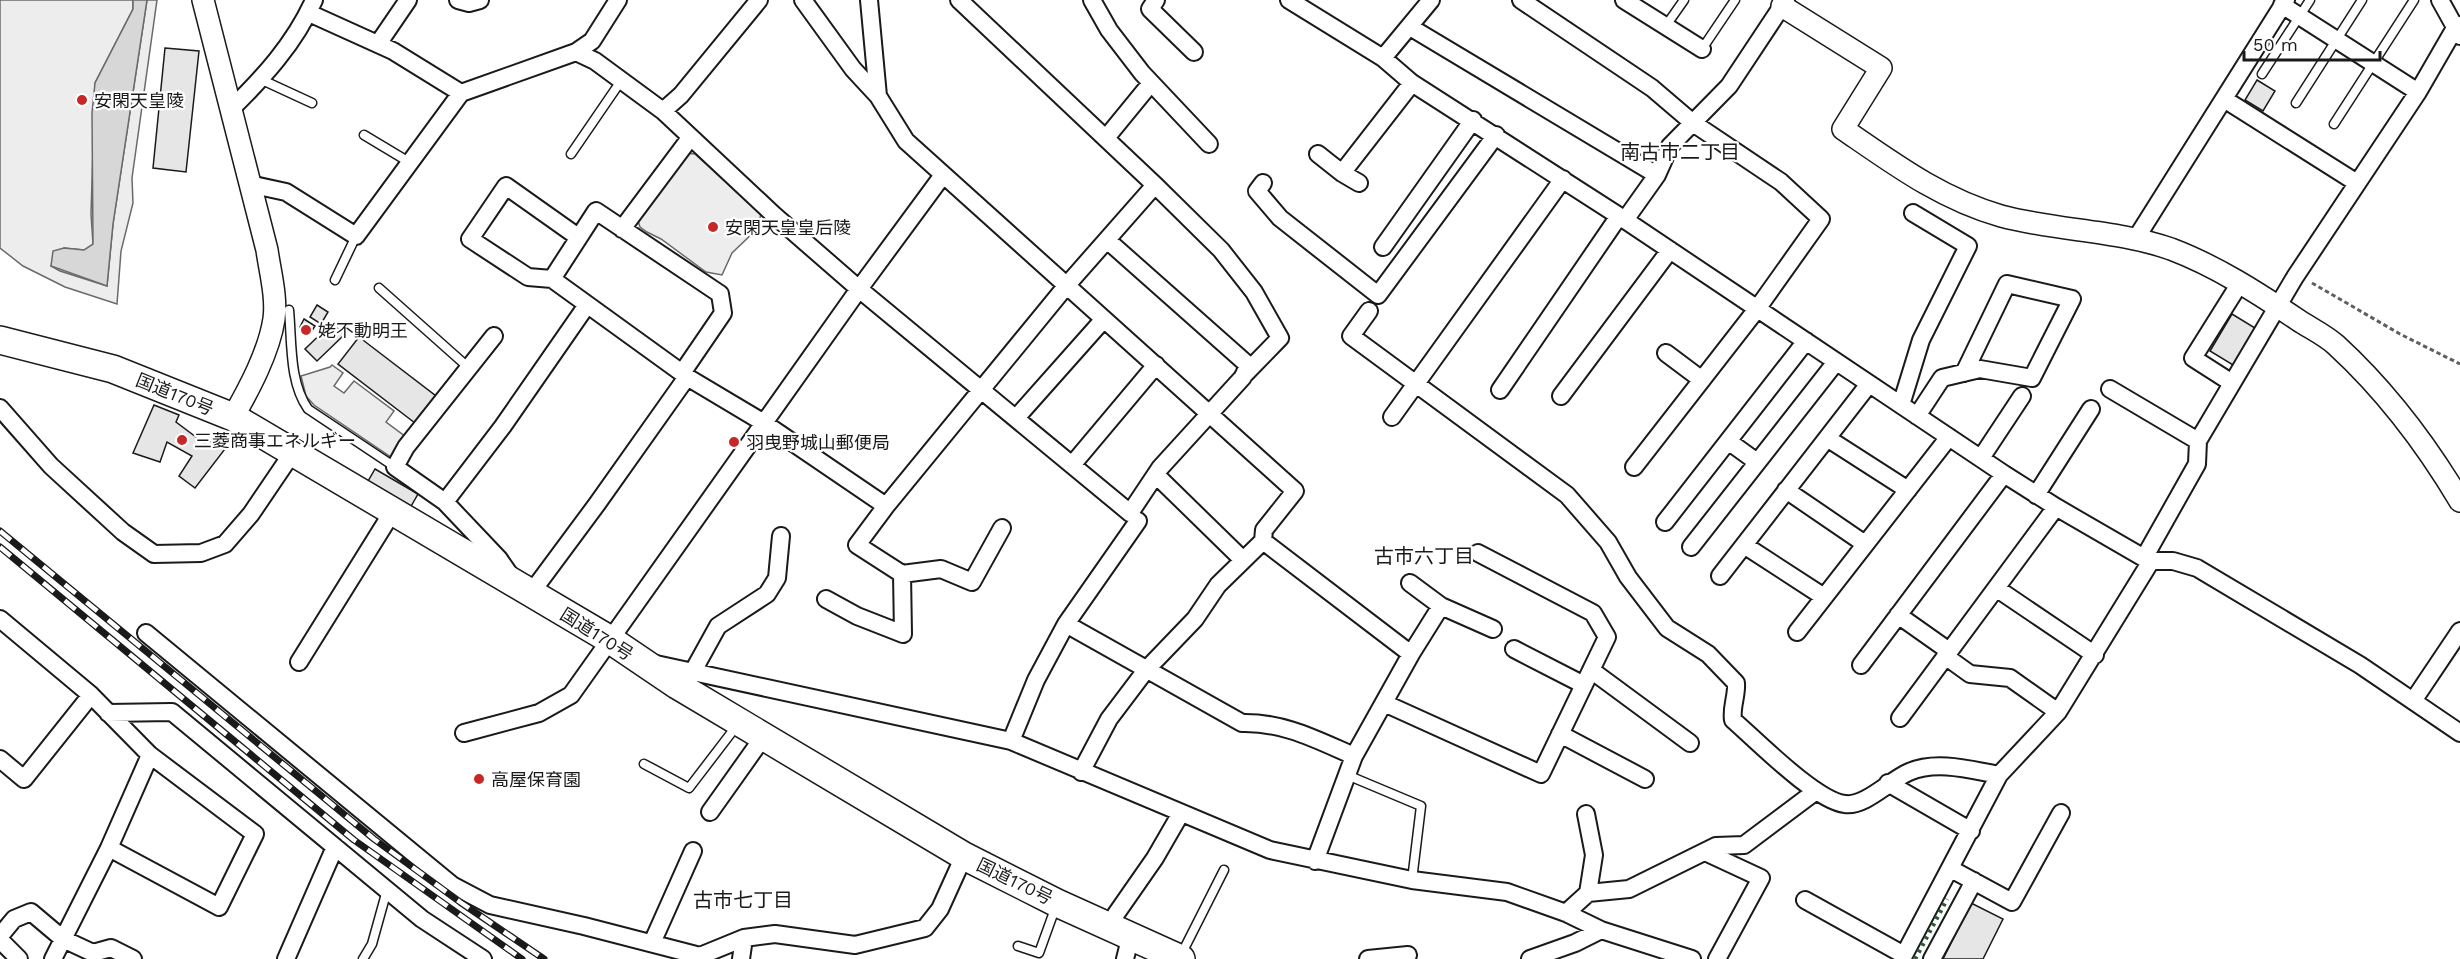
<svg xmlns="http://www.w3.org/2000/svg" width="2460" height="959" font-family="'Work Sans','Noto Sans JP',sans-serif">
<rect width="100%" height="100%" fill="#fff"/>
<path fill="#ededed" stroke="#6a6a6a" stroke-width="1.5" d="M 0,0 L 133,0 L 133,9 L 95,83 L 91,214 L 93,244 L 84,250 L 64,248 L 51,266 L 60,271 L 107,286 L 113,224 L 147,0 L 157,0 L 132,178 L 133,203 L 121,251 L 117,304 L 65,287 L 23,266 L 0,248 Z
M 684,153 L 695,154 L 761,214 L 757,229 L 732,253 L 722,275 L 706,272 L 661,239 L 647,232 L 640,227 L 638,221 Z
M 332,365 L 343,373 L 334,386 L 344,393 L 354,381 L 394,411 L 386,422 L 406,437 L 391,457 L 314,405 L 306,396 L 301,376 L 330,367 Z"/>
<path fill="#d7d7d7" stroke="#6a6a6a" stroke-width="1.5" d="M 133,0 L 147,0 L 113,224 L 107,286 L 51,266 L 53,251 L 64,248 L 84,250 L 93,244 L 92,113 L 95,83 L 133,9 Z"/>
<path fill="#e6e6e6" stroke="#1a1a1a" stroke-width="1.5" d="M 165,48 L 199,51 L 186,172 L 153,168 Z
M 2257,80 L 2275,91 L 2263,111 L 2245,100 Z
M 317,305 L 328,312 L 321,324 L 310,317 Z
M 2232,314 L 2255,328 L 2233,365 L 2210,351 Z
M 304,319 L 315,326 L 310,334 L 300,327 Z
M 332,323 L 344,335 L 317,361 L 305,349 Z
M 359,337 L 436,396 L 415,423 L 338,364 Z
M 154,405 L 179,415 L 176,422 L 204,443 L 214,441 L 225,449 L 195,488 L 179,476 L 192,456 L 167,442 L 160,462 L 133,453 Z
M 375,469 L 418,494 L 410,508 L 367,483 Z
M 1971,903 L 2003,919 L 1983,959 L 1943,959 Z"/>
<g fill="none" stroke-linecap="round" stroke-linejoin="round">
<defs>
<path id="service" d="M 1665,27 L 1684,0
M 1702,49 L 1735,0
M 2262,74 L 2310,0
M 260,79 L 312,103
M 2296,103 L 2362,0
M 2334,124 L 2414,0
M 364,135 L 409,162
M 571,154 L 621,81
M 335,280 L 356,236
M 379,288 L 469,368
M 289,310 C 292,342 289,382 308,409 L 395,467
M 644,764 L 689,788 L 738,724
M 1347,775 L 1421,806 L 1412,880
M 1018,946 L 1039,953 L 1056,906
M 1181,955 L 1224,870
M 363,959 L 372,944 L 387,890"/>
<path id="minor" d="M 458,0 L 469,3 L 480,0
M 803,0 L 853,69 L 878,96 L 906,141 L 1295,491 L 1264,530 L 1263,541 L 1411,654
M 869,0 L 878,96
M 959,0 L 1155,185 L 1221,250 L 1254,292 L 1280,338 L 1243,376
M 1092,0 L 1109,30 L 1142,73 L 1209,144
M 1156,0 L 1150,9 L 1194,52
M 1289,0 L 1383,58 L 1412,83 L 1619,216 L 2004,474 L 2056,507 L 2144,558 L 2151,561 L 2173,561 L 2197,568 L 2360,665 L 2460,733
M 1521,0 L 1652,88 L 1693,123 L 1781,182 L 1821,219 L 1757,309 L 1634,467
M 1624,0 L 1702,49
M 2440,0 L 2460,36
M 2282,5 L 2418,92
M 309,13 L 393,51 L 461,93
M 1410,27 L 1657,175
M 378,44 L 408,0
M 576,52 L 592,41 L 618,0
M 1383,58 L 1431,0
M 2224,99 L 2357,183
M 230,110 C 263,78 295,43 314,0
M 663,111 L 681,95 L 759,0
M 1106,138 L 1151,83
M 1318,154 L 1342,173 L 1359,183
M 1342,173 L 1412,83
M 1263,183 L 1257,191 L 1280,218 L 1378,295 L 1496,135
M 249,184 L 286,192 L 356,236 L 461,93 L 576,52 L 595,61 L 663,111 L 774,215 L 859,289 L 1130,513 L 1160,468 L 1243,377 L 1248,365 L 1107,240
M 1625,220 L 1657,175 L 1670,146 L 1729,86 L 1786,0
M 622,229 L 690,138
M 2135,240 L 2286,0
M 1383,247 L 1473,120
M 552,279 L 528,277 L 470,239 L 506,186 L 578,237
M 1369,311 L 1351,336 L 1567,495 L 1608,542 L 1628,577 L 1667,628 L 1708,654 L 1736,683 C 1737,696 1731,707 1733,720 C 1756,740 1816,801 1845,804 C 1865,807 1890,780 1909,772 C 1937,760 1971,770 1999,775
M 494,336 L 406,447 L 395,467 L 445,502 L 499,559 L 510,575
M 1666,353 L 1702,380
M 682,373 L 723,313 L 720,294 L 596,211 L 552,279 L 682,373 L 687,377 L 764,423 L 886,506
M 2232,383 L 2193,358 L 2240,283
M 2110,389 L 2198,441
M 1500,390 L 1619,216
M 1561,396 L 1670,250
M 1901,405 L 1921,340 L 1968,246 L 1913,213
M 0,408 L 51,466 L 123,532 L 154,554 L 201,553 L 225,544 L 251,514 L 293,452
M 1917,416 L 1942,378 L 1980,369 L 2032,378 L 2072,299 L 2007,284 L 1964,373
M 1392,417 L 1563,179
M 1016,418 L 1104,319
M 1827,438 L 1908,490
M 1728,441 L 1757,462
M 1981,458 L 2022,396
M 1072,465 L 1156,365
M 1156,475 L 1242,559
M 1786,490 L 1865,544
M 2036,495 L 2091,409
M 445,502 L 503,426 L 587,305
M 1665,522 L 1806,341
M 1744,545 L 1824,597
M 1691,547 L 1836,362
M 2144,558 L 2197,464 L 2198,441 L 2295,277 L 2418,92 L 2455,28 L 2460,25
M 902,574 L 941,569 L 972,582 L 1002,528
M 1720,576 L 1869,384
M 1410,583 L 1441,606 L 1493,629
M 1996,588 L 2095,655
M 531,593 L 597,504 L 687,377
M 826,599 L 857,616 L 903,634 L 902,574 L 857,545 L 886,506 L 1067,285 L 1155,185
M 1898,615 L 1949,651
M 0,619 L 91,695 L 150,755 L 255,834 L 219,907 L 109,848
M 1066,624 L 1242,723 C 1284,722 1317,740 1354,756
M 1797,632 L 1949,437
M 146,633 L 452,885 L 490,905 L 584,926 L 700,956 L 744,938 L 775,934 L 855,945 L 925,928 L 940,909 L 964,856
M 1514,649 L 1584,685
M 1945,656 L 1970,674 L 2010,678 L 2058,712
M 299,662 L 393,511
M 656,664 L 1011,741 L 1270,850 L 1412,880 L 1507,892 L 1566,913 L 1601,930 L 1692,959
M 1861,665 L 2004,474
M 1591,670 L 1690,743
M 685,678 L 692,673 L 718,626 L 767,594 L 777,578 L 781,536
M 2413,701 L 2460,631
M 1384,703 L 1541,774 L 1607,637 L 1593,613 L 1478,553
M 108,713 L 172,712 L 422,919 L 483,959
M 1900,718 L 2056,507
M 464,733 L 539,713 L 571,695 L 859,289 L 943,175
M 1560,734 L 1645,779
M 1011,741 L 1036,680 L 1066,624 L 1138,521
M 0,759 L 24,779 L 91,695
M 1081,772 L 1109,719 L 1146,670 L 1195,619 L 1218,585 L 1263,541
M 1888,783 L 1971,831
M 710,812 L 764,736
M 1586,814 L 1594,855 L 1588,893
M 1705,852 L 1761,878 L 1717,959
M 1315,861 L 1354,756 L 1411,654 L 1441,606
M 1951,869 L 2012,902 L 2061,813
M 1805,900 L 1904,955
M 1566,913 L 1588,893 L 1629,889 L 1716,846 L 1744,845 L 1816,791
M 1113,926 L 1116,914 L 1155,858 L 1181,813
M 0,936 L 14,919 L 31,912 L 63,939 L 93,953 L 111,948 L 133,959
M 0,940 L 19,959
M 652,943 L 693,851
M 53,959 L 109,848 L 150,755
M 286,959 L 335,847
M 741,959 L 744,938
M 1125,959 L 1131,935
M 1368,959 L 1408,955
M 1530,959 L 1575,943 L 1601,930
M 1902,959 L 1999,775 L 2058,712 L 2151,561
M 1932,959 L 1974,881"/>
<path id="tertiary" d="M 203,0 L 267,250 C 270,272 277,297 274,319 C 269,352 249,389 233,417
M 1782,6 L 1881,68 L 1843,129 C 1894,164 1941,199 2001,216 C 2057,231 2117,230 2171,249 C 2216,266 2258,293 2298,320 C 2310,328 2325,335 2336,345 C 2385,390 2426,444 2460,501"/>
<path id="trunk" d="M 0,340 L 113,369 L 233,417 L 609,639 L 677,685 L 964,856 L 1057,903 L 1181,959"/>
</defs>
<use href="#service" stroke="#1a1a1a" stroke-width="11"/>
<use href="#minor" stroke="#1a1a1a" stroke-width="20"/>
<use href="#tertiary" stroke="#1a1a1a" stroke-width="24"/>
<use href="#trunk" stroke="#1a1a1a" stroke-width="30"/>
<path stroke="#5f5f5f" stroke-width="3" stroke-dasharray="4.5 3" stroke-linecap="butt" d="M 2312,283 L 2400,334 L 2460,364"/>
<use href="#service" stroke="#fff" stroke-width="8"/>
<use href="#minor" stroke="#fff" stroke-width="16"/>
<use href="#tertiary" stroke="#fff" stroke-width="21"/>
<use href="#trunk" stroke="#fff" stroke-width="27"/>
<defs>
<path id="rail" d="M 0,531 L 374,839 L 460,902 L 544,959
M 0,547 L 354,840 L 522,959"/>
</defs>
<use href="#rail" stroke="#1a1a1a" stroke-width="7"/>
<use href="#rail" stroke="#fff" stroke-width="4.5" stroke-dasharray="14" stroke-linecap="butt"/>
<path stroke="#2b5a34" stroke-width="4.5" stroke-dasharray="3 4.5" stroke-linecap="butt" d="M 1915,959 L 1947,899"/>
</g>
<g fill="#c62828" stroke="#fff" stroke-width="2">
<circle cx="82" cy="100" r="6"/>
<circle cx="713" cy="227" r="6"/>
<circle cx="306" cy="330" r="6"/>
<circle cx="182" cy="440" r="6"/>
<circle cx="734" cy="442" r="6"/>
<circle cx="479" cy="779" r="6"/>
</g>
<g text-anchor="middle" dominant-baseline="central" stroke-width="4.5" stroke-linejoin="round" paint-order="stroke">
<g font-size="18" fill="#1a1a1a" stroke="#fff" text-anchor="start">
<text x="94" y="100">安閑天皇陵</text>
<text x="725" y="227">安閑天皇皇后陵</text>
<text x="318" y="330">姥不動明王</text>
<text x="194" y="440">三菱商事エネルギー</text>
<text x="746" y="442">羽曳野城山郵便局</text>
<text x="491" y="779">高屋保育園</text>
</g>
<g font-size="18" fill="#1a1a1a" stroke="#fff">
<text transform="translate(175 394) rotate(22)">国道170号</text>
<text transform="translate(597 634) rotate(32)">国道170号</text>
<text transform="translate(1015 881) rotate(26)">国道170号</text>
</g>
<g font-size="20" fill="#1a1a1a" stroke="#fff">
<text x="1680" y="152">南古市二丁目</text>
<text x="1424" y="556">古市六丁目</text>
<text x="743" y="900">古市七丁目</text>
</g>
</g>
<path d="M2244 51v9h136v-9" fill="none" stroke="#1a1a1a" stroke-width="3"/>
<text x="2253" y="51" font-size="18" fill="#1a1a1a" stroke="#ffffff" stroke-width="4.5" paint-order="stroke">50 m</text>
</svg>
